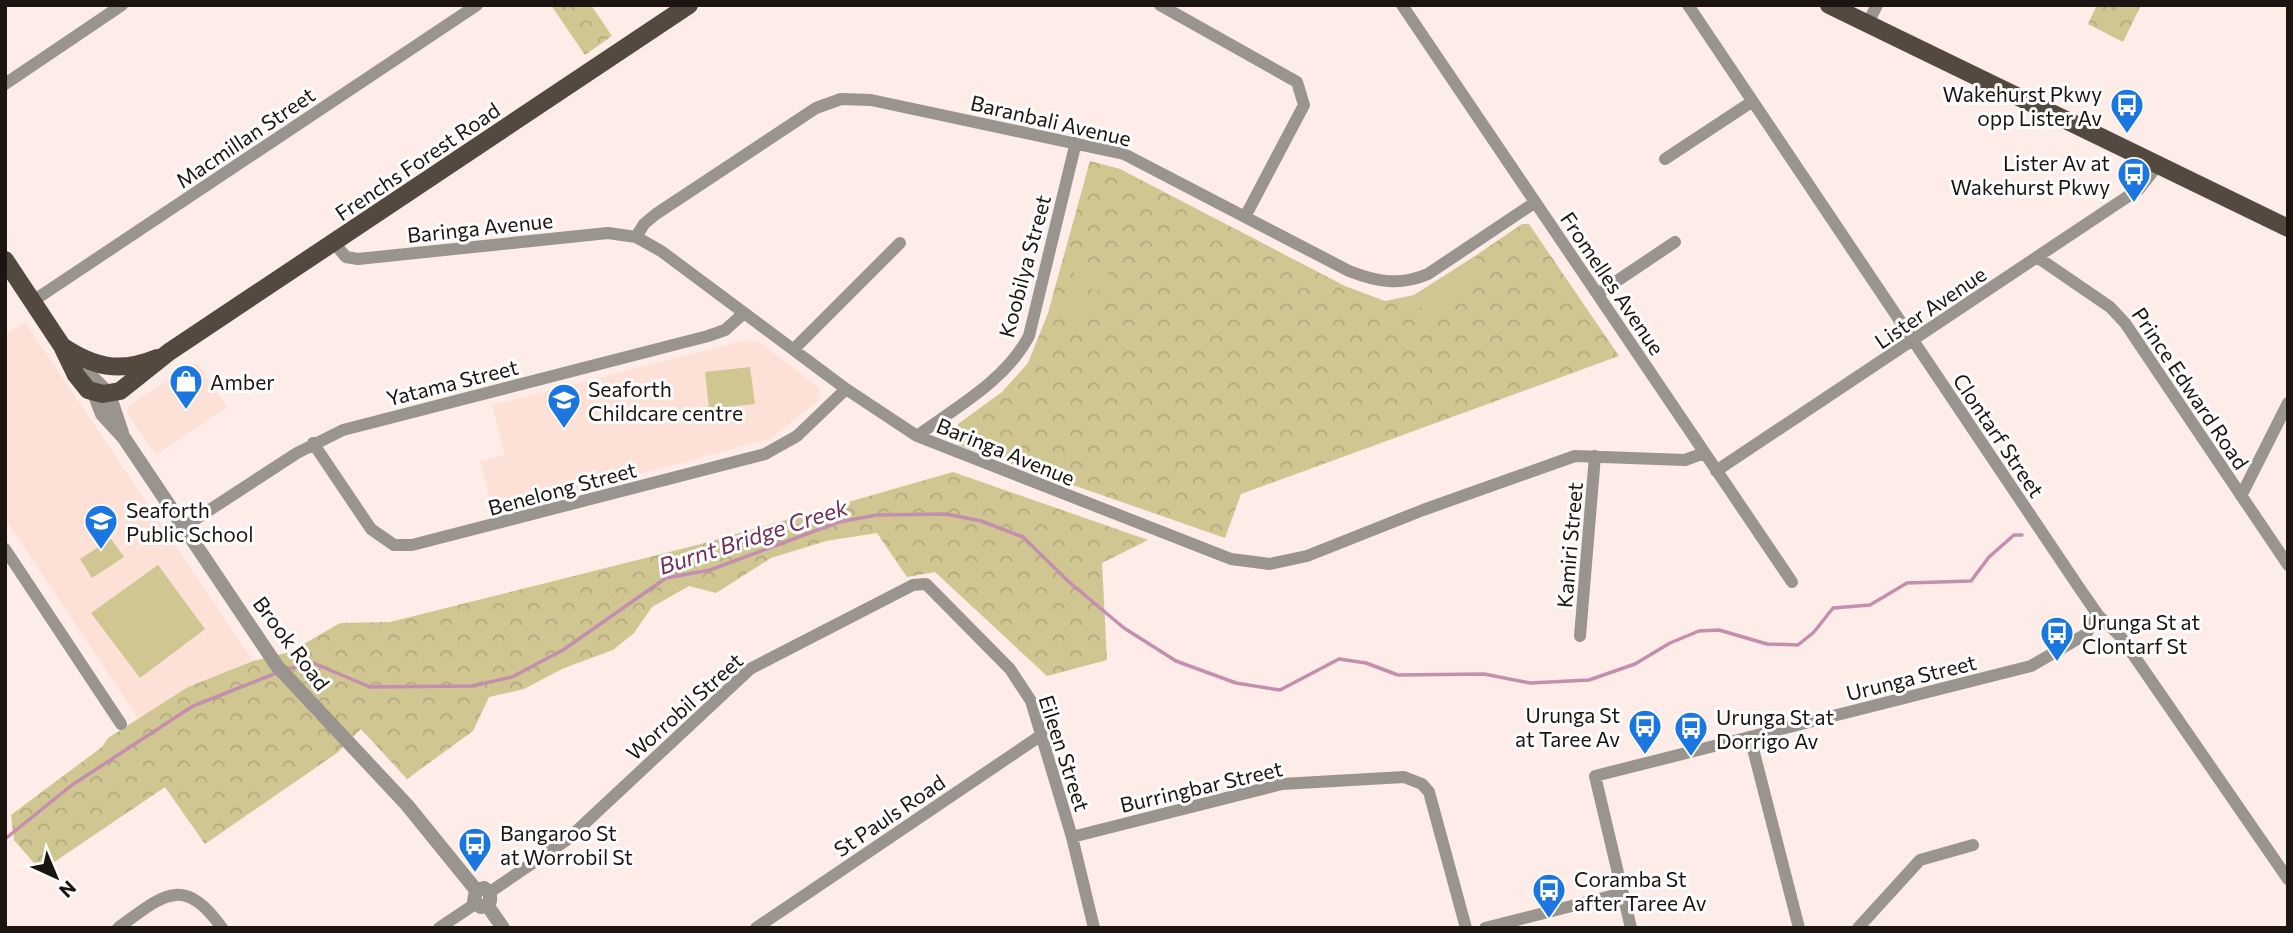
<svg xmlns="http://www.w3.org/2000/svg" width="2293" height="933" font-family="Commissioner,sans-serif">
<defs>
<pattern id="forest-crowns" width="20" height="18" patternUnits="userSpaceOnUse" patternTransform="scale(1.75)"><rect width="20" height="18" fill="#d0c692"/><path d="M2 6a3 3 0 1 1 6 0M12 15a3 3 0 1 1 6 0" fill="none" stroke="#b2a97d"/></pattern>
</defs>
<rect width="100%" height="100%" fill="#fdece7"/>
<path fill="#fde1d6" d="M 25,322 L 253,661 L 188,687 L 139,720 L 5,519 L 5,335 Z
M 748,340 L 759,342 L 818,387 L 820,399 L 770,439 L 494,513 L 480,462 L 505,455 L 492,405 Z
M 196,362 L 227,407 L 156,455 L 127,414 L 129,405 Z"/>
<path fill="url(#forest-crowns)" d="M 551,5 L 591,5 L 612,36 L 585,55 Z
M 2097,5 L 2141,5 L 2123,42 L 2088,24 Z
M 1090,161 L 1120,169 L 1345,286 L 1385,301 L 1414,295 L 1428,288 L 1522,224 L 1529,224 L 1619,356 L 1241,494 L 1225,538 L 958,445 L 958,424 L 1002,392 L 1028,363 L 1048,313 Z
M 953,472 L 1148,540 L 1102,563 L 1107,660 L 1047,676 L 935,572 L 907,577 L 877,533 L 826,541 L 771,558 L 716,593 L 689,586 L 652,607 L 634,633 L 613,650 L 564,668 L 524,689 L 489,697 L 473,731 L 407,779 L 361,729 L 337,753 L 205,844 L 165,787 L 41,871 L 14,840 L 11,815 L 102,747 L 108,738 L 188,687 L 253,661 L 290,652 L 340,623 L 390,622 L 705,543 Z"/>
<path fill="#d0c692" d="M 1475,256 L 1489,278 L 1425,314 L 1414,295 Z
M 1077,264 L 1113,275 L 1107,294 L 1071,283 Z
M 1070,292 L 1106,303 L 1101,321 L 1064,310 Z
M 750,367 L 755,404 L 709,409 L 705,372 Z
M 111,539 L 124,557 L 92,578 L 80,559 Z
M 158,565 L 205,629 L 140,678 L 91,613 Z"/>
<g fill="none" stroke-linecap="round" stroke-linejoin="round">
<path stroke="#c48fae" stroke-width="3.5" d="M 286,670 L 311,662 L 370,687 L 472,686 L 512,677 L 563,650 L 666,578 L 710,570 L 839,522 L 877,515 L 946,514 L 981,521 L 1023,537 L 1069,582 L 1124,628 L 1176,661 L 1236,683 L 1280,690 L 1339,659 L 1366,663 L 1398,675 L 1484,674 L 1530,683 L 1589,680 L 1635,664 L 1670,643 L 1699,631 L 1719,630 L 1767,644 L 1798,645 L 1814,632 L 1833,608 L 1870,605 L 1907,583 L 1971,581 L 1989,557 L 2014,535 L 2022,535
M 5,839 L 72,785 L 193,706 L 279,672"/>
<path stroke="#99948e" stroke-width="12" d="M 1160,5 L 1297,82 L 1304,105 L 1246,215
M 1402,5 L 1792,582
M 1688,5 L 2078,586 L 2098,615 L 2121,637 L 2288,879
M 1868,23 L 1877,5
M 5,84 L 122,5
M 1665,159 L 1750,103
M 636,237 L 644,224 L 656,214 L 816,108 L 841,99 L 871,100 L 1124,154 L 1349,271 C 1377,282 1400,286 1428,274 L 1534,203
M 334,243 L 346,257 L 358,259 L 608,233 L 636,237 L 661,251 L 846,389 L 917,436 L 1231,559 L 1270,564 L 1307,556 L 1423,510 L 1575,456 L 1685,460 L 1704,453
M 2037,257 L 2110,307 L 2125,323 L 2288,565
M 1599,293 L 1675,242
M 33,301 L 477,5
M 794,349 L 900,243
M 917,436 C 958,406 1005,381 1029,336 L 1076,142
M 313,443 L 371,529 L 394,545 L 412,545 L 765,454 L 797,436 L 846,389
M 1716,471 L 2139,189 L 2158,165
M 2241,496 L 2288,403
M 185,526 L 297,453 L 343,430 L 708,336 L 725,330 L 744,313
M 5,549 L 121,724
M 1580,636 L 1595,456
M 1750,737 L 1799,928
M 1072,837 L 1282,784 L 1404,777 L 1422,784 L 1429,792 L 1466,928
M 490,892 L 568,839 L 750,669 L 913,585 L 926,584 L 1010,669 L 1031,701 L 1072,837 L 1094,928
M 118,928 C 162,896 183,873 222,928
M 439,928 L 475,904
M 756,928 L 1043,734
M 1485,928 L 1623,893
M 1631,928 L 1595,776 L 2031,666 L 2086,634 L 2098,615
M 1858,928 L 1920,860 L 1973,845"/>
<path stroke="#99948e" stroke-width="14" d="M 79,357 L 84,369 L 109,394 L 122,433
M 94,393 L 102,414 L 124,438 L 277,666 L 407,805 L 476,890
M 476,890 L 484,888 L 490,892 L 490,901 L 487,905
M 476,890 L 474,902 L 481,907 L 487,905
M 487,905 L 503,928"/>
<path stroke="#53493f" stroke-width="18" d="M 1829,5 L 2288,228
M 5,260 L 62,346 L 76,375 L 88,390 L 103,394 L 120,391 L 169,352 L 689,5
M 62,346 C 95,368 120,373 157,358"/>
</g>
<defs>
<symbol id="bus-pin" viewBox="-11 -11 22 30"><path d="M0 17L-7.5 6A9.5 9.5 0 1 1 7.5 6Z" fill="#1c76e0" stroke="#fefefe"/><path d="M-5-6H5V4H4V6H2V4H-2V6H-4V4H-5ZM-3.5-4V0h7V-4ZM-3.5 1.2v1.5H-2V1.2ZM2 1.2v1.5H3.5V1.2Z" fill="#fff"/></symbol>
<symbol id="shop-pin" viewBox="-11 -11 22 30"><path d="M0 17L-7.5 6A9.5 9.5 0 1 1 7.5 6Z" fill="#1c76e0" stroke="#fefefe"/><path d="M-5-2.5h2.3a2.7 3.5 0 0 1 5.4 0H5L5.5 6h-11ZM-1.5-2.5h3a1.5 2.3 0 0 0-3 0Z" fill="#fff"/></symbol>
<symbol id="school-pin" viewBox="-11 -11 22 30"><path d="M0 17L-7.5 6A9.5 9.5 0 1 1 7.5 6Z" fill="#1c76e0" stroke="#fefefe"/><path d="M0-5L7-2L0 1L-7-2ZM-4 1L0 2.5L4 1V4Q0 6-4 4Z" fill="#fff"/></symbol>
</defs>
<g fill-rule="evenodd">
<use href="#bus-pin" x="2108" y="86" width="38" height="52"/>
<use href="#bus-pin" x="2115" y="155" width="38" height="52"/>
<use href="#shop-pin" x="167" y="362" width="38" height="52"/>
<use href="#school-pin" x="545" y="381" width="38" height="52"/>
<use href="#school-pin" x="82" y="502" width="38" height="52"/>
<use href="#bus-pin" x="2038" y="614" width="38" height="52"/>
<use href="#bus-pin" x="1626" y="707" width="38" height="52"/>
<use href="#bus-pin" x="1672" y="709" width="38" height="52"/>
<use href="#bus-pin" x="456" y="825" width="38" height="52"/>
<use href="#bus-pin" x="1530" y="871" width="38" height="52"/>
</g>
<g text-anchor="middle" dominant-baseline="central" stroke-width="6" stroke-linejoin="round" paint-order="stroke">
<g font-size="21" fill="#1b1411" stroke="#fefefe" text-anchor="start">
<text x="2102" y="93" text-anchor="end">Wakehurst Pkwy<tspan x="2102" dy="24">opp Lister Av</tspan></text>
<text x="2110" y="162" text-anchor="end">Lister Av at<tspan x="2110" dy="24">Wakehurst Pkwy</tspan></text>
<text x="210" y="381">Amber</text>
<text x="588" y="388">Seaforth<tspan x="588" dy="24">Childcare centre</tspan></text>
<text x="126" y="509">Seaforth<tspan x="126" dy="24">Public School</tspan></text>
<text x="2082" y="621">Urunga St at<tspan x="2082" dy="24">Clontarf St</tspan></text>
<text x="1620" y="714" text-anchor="end">Urunga St<tspan x="1620" dy="24">at Taree Av</tspan></text>
<text x="1716" y="716">Urunga St at<tspan x="1716" dy="24">Dorrigo Av</tspan></text>
<text x="500" y="832">Bangaroo St<tspan x="500" dy="24">at Worrobil St</tspan></text>
<text x="1574" y="878">Coramba St<tspan x="1574" dy="24">after Taree Av</tspan></text>
</g>
<g font-size="21" fill="#1b1411" stroke="#fefefe">
<text transform="translate(1051 120) rotate(13)">Baranbali Avenue</text>
<text transform="translate(245 137) rotate(-34)">Macmillan Street</text>
<text transform="translate(417 161) rotate(-34)">Frenchs Forest Road</text>
<text transform="translate(480 227) rotate(-6)">Baringa Avenue</text>
<text transform="translate(1024 266) rotate(-75)">Koobilya Street</text>
<text transform="translate(1613 283) rotate(56)">Fromelles Avenue</text>
<text transform="translate(1930 307) rotate(-34)">Lister Avenue</text>
<text transform="translate(452 382) rotate(-14)">Yatama Street</text>
<text transform="translate(2191 388) rotate(56)">Prince Edward Road</text>
<text transform="translate(1999 435) rotate(56)">Clontarf Street</text>
<text transform="translate(1006 451) rotate(22)">Baringa Avenue</text>
<text transform="translate(562 488) rotate(-15)">Benelong Street</text>
<text transform="translate(1569 545) rotate(-85)">Kamiri Street</text>
<text transform="translate(292 643) rotate(53)">Brook Road</text>
<text transform="translate(1911 677) rotate(-14)">Urunga Street</text>
<text transform="translate(684 706) rotate(-42)">Worrobil Street</text>
<text transform="translate(1065 753) rotate(72)">Eileen Street</text>
<text transform="translate(1201 786) rotate(-13)">Burringbar Street</text>
<text transform="translate(889 815) rotate(-34)">St Pauls Road</text>
</g>
<g font-size="23" font-style="italic" fill="#702f5a" stroke="#fefefe">
<text transform="translate(753 536) rotate(-18)">Burnt Bridge Creek</text>
</g>
</g>
<rect width="2293" height="933" fill="none" stroke="#1b1411" stroke-width="14"/>
<g transform="translate(56 877) rotate(136)" stroke="#fefefe" stroke-width="5" paint-order="stroke">
<path d="M0-5L12 26L0 18L-12 26Z" fill="#1b1411"/>
<text y="-10" font-size="19" font-weight="bold" text-anchor="middle" fill="#1b1411">N</text>
</g>
</svg>
